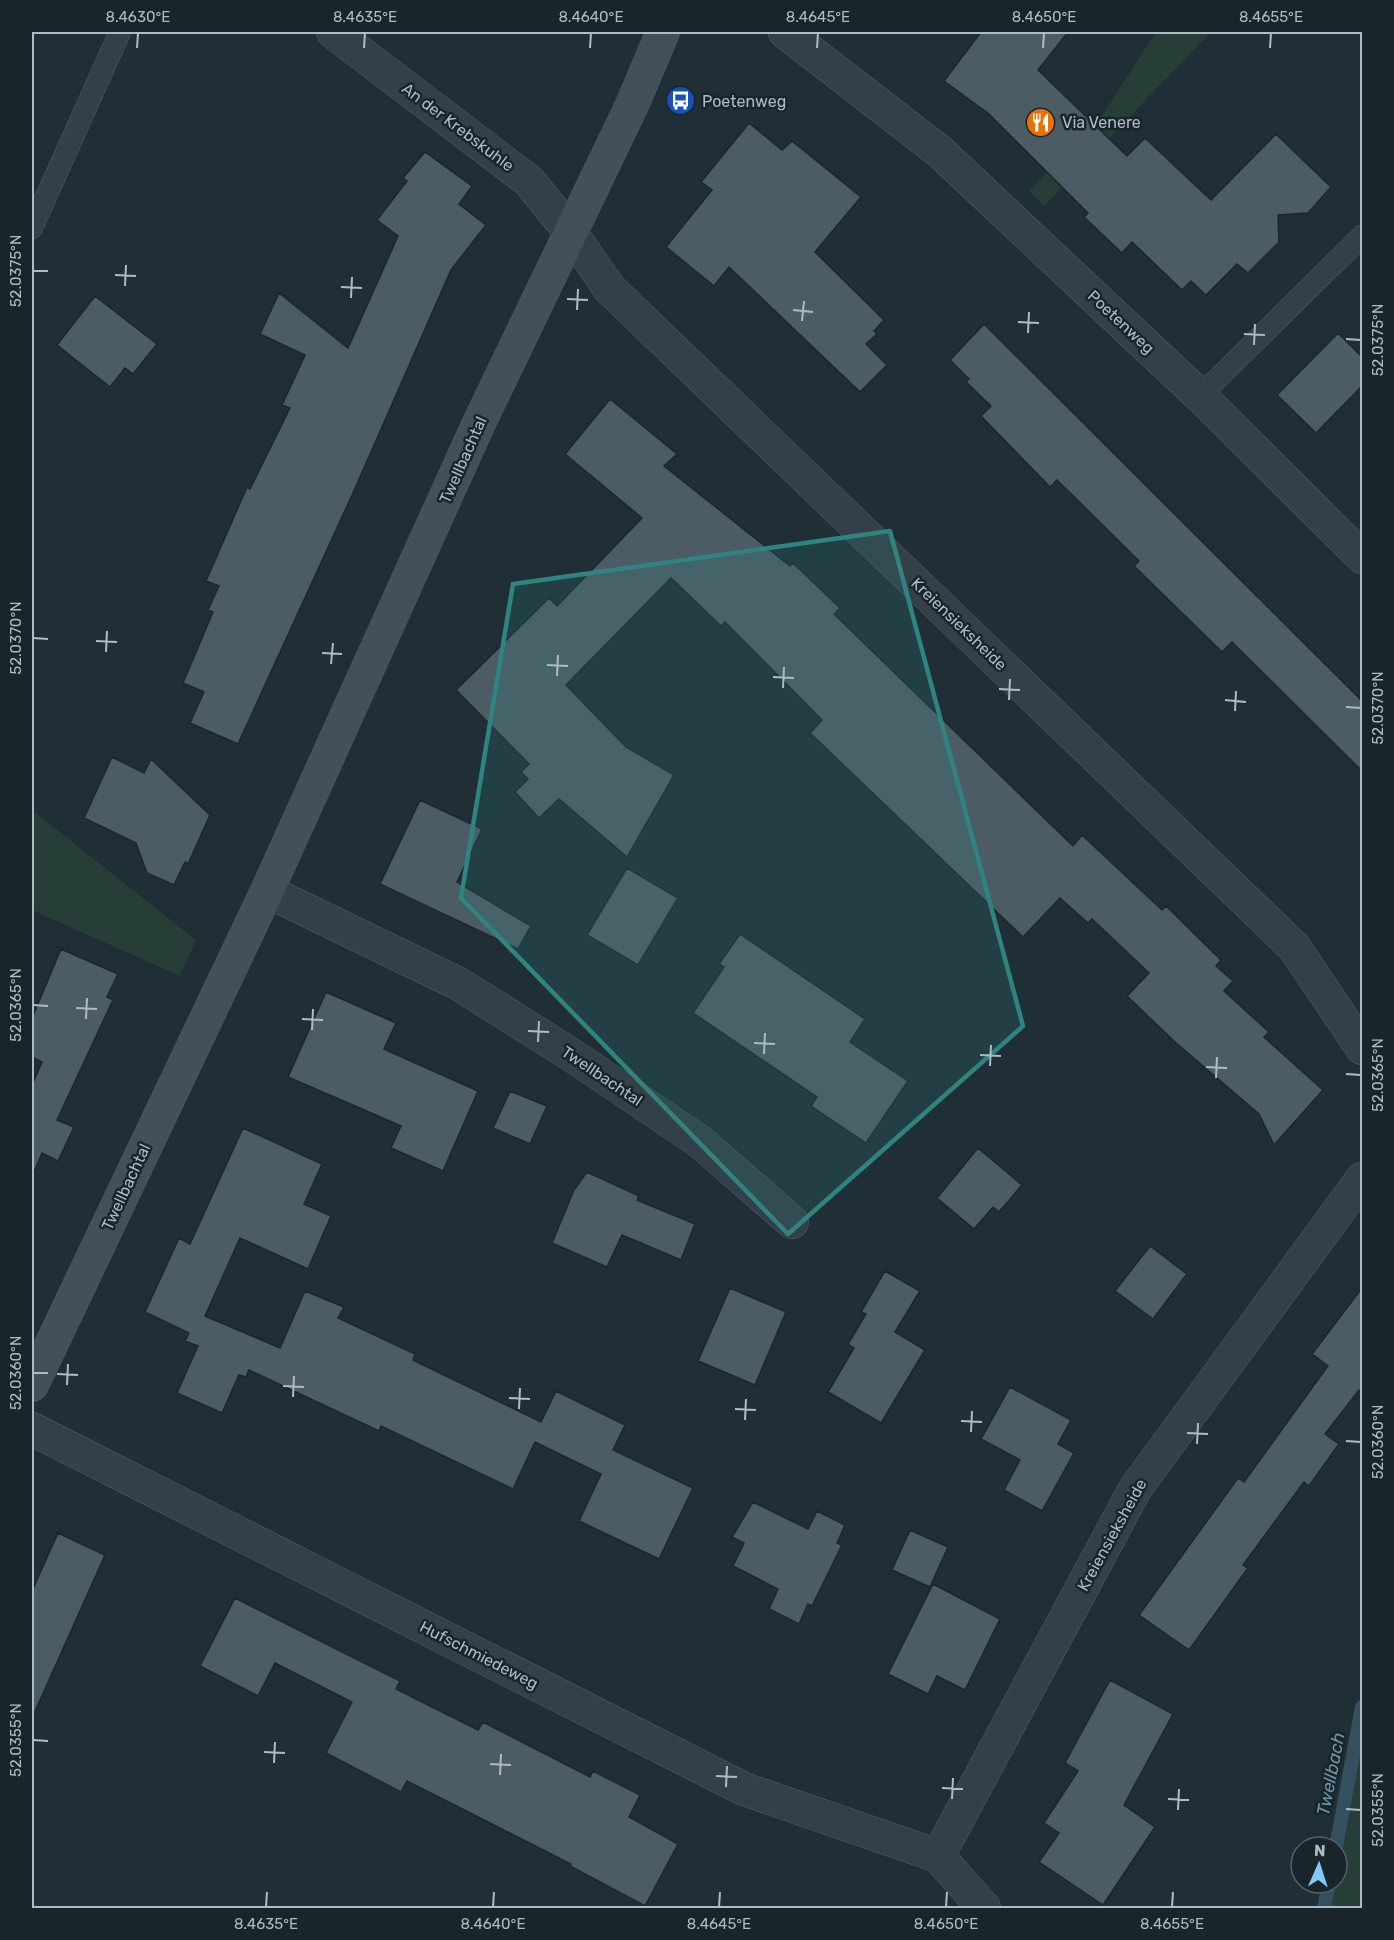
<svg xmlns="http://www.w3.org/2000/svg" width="1394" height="1940" font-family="Rubik,sans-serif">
<rect width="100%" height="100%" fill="#202f36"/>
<path fill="#263d38" d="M 1156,32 L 1211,32 L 1044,206 L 1029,191 L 1097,123 Z
M 32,810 L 196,940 L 180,976 L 32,910 Z
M 1362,1687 L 1362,1908 L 1321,1908 L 1326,1883 L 1337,1883 L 1337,1847 L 1333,1847 Z"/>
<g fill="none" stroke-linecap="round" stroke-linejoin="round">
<path stroke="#344f5d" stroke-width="14" d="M 1336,1847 L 1362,1707
M 1324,1908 L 1329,1883"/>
</g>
<path fill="#4b5c65" stroke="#1b272d" stroke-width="1.5" d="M 981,32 L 1068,32 L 1038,70 L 1127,156 L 1145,138 L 1211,200 L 1276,134 L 1331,187 L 1308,213 L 1278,215 L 1279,242 L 1248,273 L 1237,264 L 1206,295 L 1191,281 L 1182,290 L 1132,242 L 1122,253 L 1084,217 L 1088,213 L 989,114 L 944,81 Z
M 749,123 L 782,150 L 792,141 L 861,197 L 815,252 L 884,320 L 874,331 L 877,334 L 866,344 L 887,365 L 860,392 L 729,267 L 714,286 L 666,247 L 712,190 L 701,182 Z
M 425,152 L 472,186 L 459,204 L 486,225 L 451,270 L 353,493 L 238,744 L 190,723 L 204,692 L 183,683 L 213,612 L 208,610 L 219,586 L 206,581 L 247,487 L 250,489 L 290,408 L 282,405 L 305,355 L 260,334 L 279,293 L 348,348 L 398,236 L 377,220 L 407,181 L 403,178 Z
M 95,296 L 157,344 L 133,374 L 125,368 L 110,387 L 57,345 Z
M 984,324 L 1362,701 L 1362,771 L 1232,642 L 1222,652 L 1134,566 L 1139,561 L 1057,480 L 1050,487 L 981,416 L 991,406 L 966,382 L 969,379 L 950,360 Z
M 1338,333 L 1362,357 L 1362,386 L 1316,433 L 1277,395 Z
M 610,399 L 677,454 L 664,466 L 790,566 L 793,563 L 840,608 L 834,614 L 1073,846 L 1082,835 L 1162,910 L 1166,906 L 1221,960 L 1216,966 L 1233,981 L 1224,991 L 1269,1032 L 1264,1037 L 1323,1090 L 1274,1145 L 1259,1114 L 1175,1042 L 1127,996 L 1149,973 L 1092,919 L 1088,923 L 1060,898 L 1023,937 L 810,733 L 822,720 L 725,622 L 721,626 L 671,578 L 566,685 L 626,747 L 674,775 L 627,857 L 559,799 L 539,818 L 515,792 L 528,779 L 521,772 L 529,764 L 456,690 L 549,598 L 557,606 L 642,518 L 565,454 Z
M 112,757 L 144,773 L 151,759 L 210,815 L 188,864 L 185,862 L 174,885 L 147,873 L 136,843 L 84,818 Z
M 420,800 L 482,829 L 457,882 L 531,926 L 518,949 L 380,884 Z
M 627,868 L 678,898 L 638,965 L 587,935 Z
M 740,934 L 865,1019 L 850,1042 L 908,1081 L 866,1143 L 811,1106 L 817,1097 L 693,1013 L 724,967 L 719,964 Z
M 61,949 L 118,974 L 107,997 L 113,1000 L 57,1120 L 74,1127 L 58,1161 L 42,1153 L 32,1177 L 32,1085 L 42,1062 L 32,1057 L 32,1018 Z
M 326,992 L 396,1023 L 384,1049 L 478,1091 L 443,1171 L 391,1148 L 401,1126 L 288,1077 Z
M 510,1091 L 547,1106 L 530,1144 L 493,1128 Z
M 243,1128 L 322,1164 L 304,1204 L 331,1216 L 308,1269 L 240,1238 L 205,1316 L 280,1348 L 305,1291 L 344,1307 L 338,1318 L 415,1354 L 413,1360 L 541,1422 L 556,1391 L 625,1425 L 613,1450 L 693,1488 L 659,1559 L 579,1521 L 601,1474 L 535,1442 L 513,1489 L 381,1426 L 379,1431 L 249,1370 L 246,1377 L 239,1375 L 222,1413 L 177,1393 L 198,1346 L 185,1341 L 189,1333 L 145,1312 L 179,1238 L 190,1244 Z
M 978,1148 L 1022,1185 L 999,1212 L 993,1207 L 974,1229 L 937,1198 Z
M 587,1172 L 639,1196 L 637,1200 L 695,1224 L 681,1260 L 622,1235 L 607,1267 L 552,1243 L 574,1190 Z
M 1150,1246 L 1187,1274 L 1153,1319 L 1115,1291 Z
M 885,1271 L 920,1291 L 895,1332 L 925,1350 L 881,1423 L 828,1392 L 854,1348 L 848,1344 L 866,1314 L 861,1312 Z
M 730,1288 L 786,1312 L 755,1385 L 698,1361 Z
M 1362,1288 L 1362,1392 L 1359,1390 L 1325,1434 L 1339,1444 L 1309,1486 L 1304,1482 L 1243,1565 L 1248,1568 L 1189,1650 L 1139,1615 L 1238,1478 L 1244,1482 L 1328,1366 L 1312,1354 Z
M 1010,1387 L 1071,1420 L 1058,1444 L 1074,1453 L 1042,1511 L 1004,1490 L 1020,1460 L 981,1439 Z
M 753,1502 L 808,1529 L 817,1511 L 845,1525 L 837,1543 L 842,1545 L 812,1606 L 808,1604 L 799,1624 L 769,1609 L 778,1589 L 733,1566 L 744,1543 L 732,1537 Z
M 910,1530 L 948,1547 L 930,1587 L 892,1570 Z
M 58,1533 L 105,1555 L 32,1718 L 32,1591 Z
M 933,1584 L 1000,1619 L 965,1690 L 937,1676 L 928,1694 L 888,1674 Z
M 235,1598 L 400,1681 L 396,1689 L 478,1730 L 483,1722 L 590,1777 L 593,1771 L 640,1795 L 629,1817 L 678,1844 L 645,1906 L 570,1866 L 571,1864 L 407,1781 L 401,1792 L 326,1753 L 352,1702 L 275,1663 L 258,1696 L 200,1666 Z
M 1110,1680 L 1173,1714 L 1124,1805 L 1155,1827 L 1103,1905 L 1039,1862 L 1059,1833 L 1044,1823 L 1078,1771 L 1065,1763 Z"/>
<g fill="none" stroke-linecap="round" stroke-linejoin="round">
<defs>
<path id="lane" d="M 32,228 L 120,32
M 1200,396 L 1362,236"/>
<path id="street" d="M 333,32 L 529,181 L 571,233 L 610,289 L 1294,947 L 1362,1048
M 785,32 L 939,151 L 1200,396 L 1362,557
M 267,891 L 459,984 L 573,1056 L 699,1141 L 792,1222
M 32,1429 L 744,1789 L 938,1856
M 984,1908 L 938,1856 L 1135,1489 L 1362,1179"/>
<path id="secondary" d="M 32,1385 L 267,891 L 479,423 L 632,105 L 663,32"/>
</defs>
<use href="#lane" stroke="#515e65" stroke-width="22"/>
<use href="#street" stroke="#515e65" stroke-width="34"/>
<use href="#secondary" stroke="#515e65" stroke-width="34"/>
<use href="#lane" stroke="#344047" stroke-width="21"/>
<use href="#street" stroke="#344047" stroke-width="33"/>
<use href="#secondary" stroke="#42505a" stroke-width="33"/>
</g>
<path fill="#2f847f" fill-opacity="0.2" stroke="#2f847f" stroke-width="4.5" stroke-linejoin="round" d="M 890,531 L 1023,1026 L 788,1234 L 461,898 L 513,584 Z"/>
<path fill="none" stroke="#aebbc4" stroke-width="2" d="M 137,48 L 138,33M 364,48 L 365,33M 590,48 L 591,33M 817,48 L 818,33M 1043,48 L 1044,33M 1270,48 L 1271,33M 33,271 L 48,271M 115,275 L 136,276M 125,286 L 126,265M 341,287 L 362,288M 351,298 L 352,277M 567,299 L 588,300M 577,310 L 578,289M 793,310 L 813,312M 802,321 L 804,301M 1018,322 L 1039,323M 1028,333 L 1029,312M 1244,334 L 1265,335M 1346,339 L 1361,340M 1254,345 L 1255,324M 33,638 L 48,639M 96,641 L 117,642M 106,652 L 107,631M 322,653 L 342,654M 331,664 L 333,643M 547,665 L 568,666M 557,676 L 558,655M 773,677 L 794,678M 783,688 L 784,667M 999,689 L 1020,690M 1009,700 L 1010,679M 1225,700 L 1246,702M 1346,707 L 1361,708M 1235,711 L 1236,691M 33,1005 L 48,1006M 76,1008 L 97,1009M 86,1019 L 87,998M 302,1019 L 323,1020M 312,1030 L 313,1009M 528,1031 L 549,1032M 538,1042 L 539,1021M 754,1043 L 775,1044M 764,1054 L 765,1033M 980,1055 L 1001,1056M 990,1066 L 991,1045M 1206,1067 L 1227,1068M 1346,1074 L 1361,1075M 1216,1078 L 1217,1057M 33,1373 L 48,1373M 57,1374 L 78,1375M 67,1385 L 68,1364M 283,1386 L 304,1387M 293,1397 L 294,1376M 509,1398 L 530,1399M 519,1409 L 520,1388M 735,1409 L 756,1410M 745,1420 L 746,1399M 961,1421 L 982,1422M 971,1432 L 972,1411M 1187,1433 L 1208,1434M 1346,1441 L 1361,1442M 1197,1444 L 1198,1423M 33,1740 L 48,1741M 264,1752 L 285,1753M 274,1763 L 275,1742M 490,1764 L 511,1765M 500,1775 L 501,1754M 716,1776 L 737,1777M 726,1787 L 727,1766M 942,1788 L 963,1789M 952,1799 L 953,1778M 1168,1799 L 1189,1800M 1346,1809 L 1361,1810M 1178,1810 L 1179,1789M 266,1907 L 267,1892M 493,1907 L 494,1892M 719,1907 L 720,1892M 946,1907 L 947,1892M 1172,1907 L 1173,1892"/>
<defs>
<symbol id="bus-disc" viewBox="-11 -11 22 22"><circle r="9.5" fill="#1a4fb4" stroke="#19252b"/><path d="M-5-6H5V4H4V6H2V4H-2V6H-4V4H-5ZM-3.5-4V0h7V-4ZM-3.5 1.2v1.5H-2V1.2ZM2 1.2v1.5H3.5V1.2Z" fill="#fff"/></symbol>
<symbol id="restaurant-disc" viewBox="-11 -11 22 22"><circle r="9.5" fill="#e8710a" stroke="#19252b"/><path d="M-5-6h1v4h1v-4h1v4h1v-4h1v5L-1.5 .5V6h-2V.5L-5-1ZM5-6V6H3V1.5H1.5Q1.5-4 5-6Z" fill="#fff"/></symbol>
</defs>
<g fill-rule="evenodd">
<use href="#bus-disc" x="664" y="84" width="33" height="33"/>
<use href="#restaurant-disc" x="1024" y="106" width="33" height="33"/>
</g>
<g text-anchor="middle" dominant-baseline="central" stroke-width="5" stroke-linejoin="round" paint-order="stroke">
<g font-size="16" fill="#aebbc4" stroke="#19252b" text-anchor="start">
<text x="702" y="101">Poetenweg</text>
<text x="1062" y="122">Via Venere</text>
</g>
<g font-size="16" fill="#aebbc4" stroke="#19252b">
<text transform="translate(458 127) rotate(37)">An der Krebskuhle</text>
<text transform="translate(1121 322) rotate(43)">Poetenweg</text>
<text transform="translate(463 460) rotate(-66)">Twellbachtal</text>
<text transform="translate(959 624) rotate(44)">Kreiensieksheide</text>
<text transform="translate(602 1076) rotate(34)">Twellbachtal</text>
<text transform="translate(126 1187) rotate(-65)">Twellbachtal</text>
<text transform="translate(1112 1535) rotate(-61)">Kreiensieksheide</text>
<text transform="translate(479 1655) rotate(27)">Hufschmiedeweg</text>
</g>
<g font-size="18" font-style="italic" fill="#6f95a7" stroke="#19252b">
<text transform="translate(1331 1774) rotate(-79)">Twellbach</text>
</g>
</g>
<rect width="1394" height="1940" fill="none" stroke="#19252b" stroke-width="66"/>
<g transform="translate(1319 1865) rotate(3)"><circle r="28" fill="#19252b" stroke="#556168" stroke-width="1.5"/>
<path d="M0-4.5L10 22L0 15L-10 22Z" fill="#82c9f5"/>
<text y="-9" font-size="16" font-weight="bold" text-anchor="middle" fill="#aebbc4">N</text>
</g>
<rect x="33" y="33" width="1328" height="1874" fill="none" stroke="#aebbc4" stroke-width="2"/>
<g font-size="15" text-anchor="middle" fill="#aebbc4">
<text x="138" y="22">8.4630°E</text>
<text x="365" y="22">8.4635°E</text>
<text x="591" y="22">8.4640°E</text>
<text x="818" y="22">8.4645°E</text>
<text x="1044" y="22">8.4650°E</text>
<text x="1271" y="22">8.4655°E</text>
<text transform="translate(16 271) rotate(-90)" y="5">52.0375°N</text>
<text transform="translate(1378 340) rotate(-90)" y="5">52.0375°N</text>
<text transform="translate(16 638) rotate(-90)" y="5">52.0370°N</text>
<text transform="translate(1378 708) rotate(-90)" y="5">52.0370°N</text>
<text transform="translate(16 1005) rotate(-90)" y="5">52.0365°N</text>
<text transform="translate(1378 1075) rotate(-90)" y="5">52.0365°N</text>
<text transform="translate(16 1373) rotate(-90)" y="5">52.0360°N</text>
<text transform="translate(1378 1442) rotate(-90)" y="5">52.0360°N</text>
<text transform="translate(16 1740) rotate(-90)" y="5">52.0355°N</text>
<text transform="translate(1378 1810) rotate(-90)" y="5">52.0355°N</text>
<text x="266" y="1929">8.4635°E</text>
<text x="493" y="1929">8.4640°E</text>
<text x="719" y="1929">8.4645°E</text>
<text x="946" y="1929">8.4650°E</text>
<text x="1172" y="1929">8.4655°E</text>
</g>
</svg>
